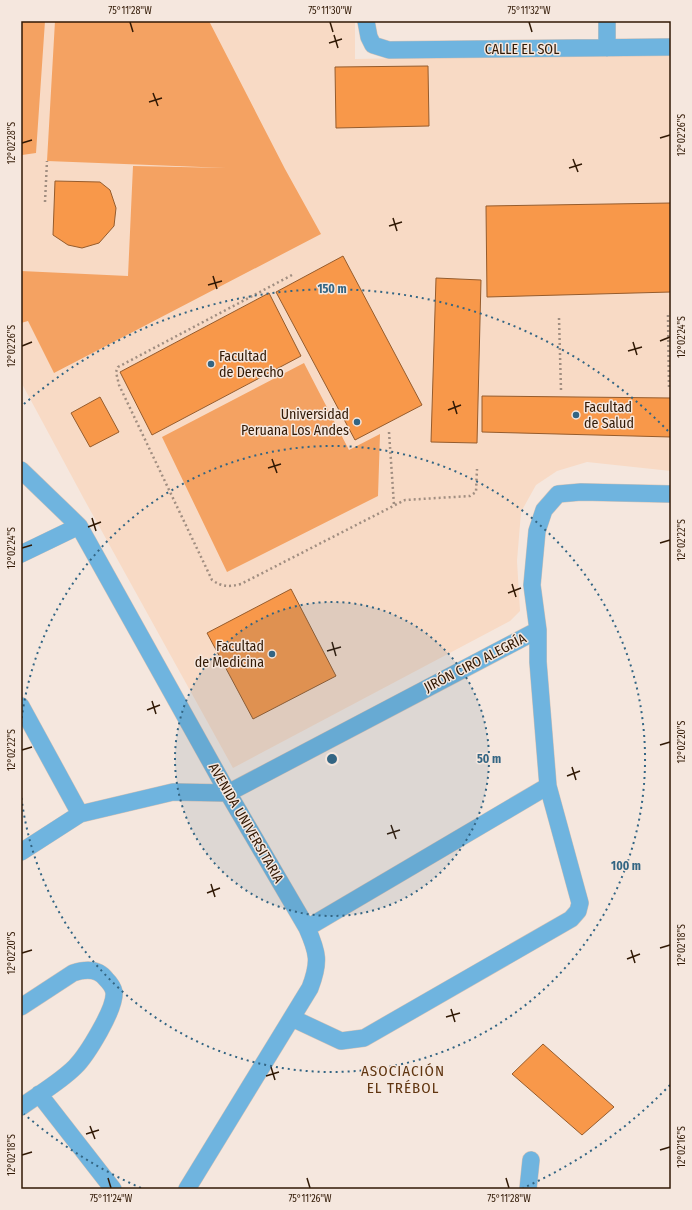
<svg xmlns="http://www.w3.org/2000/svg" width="692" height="1210" font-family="'Fira Sans Condensed',sans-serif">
<rect width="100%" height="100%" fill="#f5e7de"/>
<path fill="#f8dac5" d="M 21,21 L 355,21 L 355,59 L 671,53 L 671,471 L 587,462 L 557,471 L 536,485 L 521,512 L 517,561 L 520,611 L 510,621 L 233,768 L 84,499 L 21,382 Z"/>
<path fill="#f4a262" d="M 21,21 L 45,21 L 36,153 L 22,155 L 21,213 Z
M 55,21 L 209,21 L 285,169 L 321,234 L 54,373 L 28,321 L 21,323 L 21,271 L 128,276 L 133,166 L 227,168 L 47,161 Z
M 304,363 L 349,450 L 380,434 L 378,496 L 227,572 L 162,437 Z"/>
<path fill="#f8984a" stroke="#965c2d" d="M 428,66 L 429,126 L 336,128 L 335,67 Z
M 55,181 L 100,182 L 110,190 L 116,208 L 114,226 L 99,243 L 82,248 L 68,245 L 53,235 Z
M 671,203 L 671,292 L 487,297 L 486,206 Z
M 343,256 L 422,405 L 355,440 L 276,292 Z
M 436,278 L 481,280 L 477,443 L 431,442 Z
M 269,293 L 301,356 L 152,435 L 120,372 Z
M 482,396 L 671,398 L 671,437 L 482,432 Z
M 100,397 L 119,432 L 90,447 L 71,413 Z
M 291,589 L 336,676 L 253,719 L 207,633 Z
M 543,1044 L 614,1107 L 582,1135 L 512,1074 Z"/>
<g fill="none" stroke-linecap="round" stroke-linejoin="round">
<defs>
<path id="street" d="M 366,21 L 369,37 L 373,45 L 389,50 L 671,47
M 607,21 L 607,48
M 21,470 L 79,526 L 228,793 L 307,928 C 318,953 320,962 310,988 L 187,1189
M 21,554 L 79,526
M 21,706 L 80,814
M 21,852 L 80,814 L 173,792 L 228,793 L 538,630 L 532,585 L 537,531 L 544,510 L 558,494 L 581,492 L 671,494
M 307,928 L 548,786
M 21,1007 L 73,973 C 85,969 98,968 106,979 C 110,983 113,987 114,992 C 116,1008 87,1055 75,1067 C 60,1082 39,1094 21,1107
M 292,1018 L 341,1041 L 364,1038 L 571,919 L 578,911 L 580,903 L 548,786 L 538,662 L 538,630
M 39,1094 L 113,1189
M 528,1189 L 531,1160"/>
</defs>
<use href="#street" stroke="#d2c2b7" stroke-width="18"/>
<path stroke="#a18e81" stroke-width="2.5" stroke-dasharray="2 3" stroke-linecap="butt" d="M 45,202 L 47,161
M 292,275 L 118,367 L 116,372 L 119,385 L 212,580 C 222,587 229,587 241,584 L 405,500 L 470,496 L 476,492 L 477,469
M 668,315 L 669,389
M 559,318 L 561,390
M 389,432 L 394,505"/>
<use href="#street" stroke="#6fb4df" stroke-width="17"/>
</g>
<path fill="none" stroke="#311905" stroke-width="1.5" d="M 130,22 L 133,32M 330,22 L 333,32M 529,22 L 532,32M 334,35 L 338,48M 329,43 L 342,39M 153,93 L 158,106M 149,102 L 162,98M 660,138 L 670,135M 22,143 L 32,140M 573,159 L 578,172M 569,168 L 582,164M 393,218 L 397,231M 389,226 L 402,222M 213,276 L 217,289M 208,285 L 222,281M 660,341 L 670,337M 633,342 L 637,355M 22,346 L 32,342M 628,351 L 642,347M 453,401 L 457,414M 448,410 L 461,405M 272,459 L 277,473M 268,468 L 281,464M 92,518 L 96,531M 88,527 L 101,522M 660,543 L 670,540M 22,548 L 32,545M 512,584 L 516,597M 508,593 L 521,588M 332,642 L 336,656M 327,651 L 341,647M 152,701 L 156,714M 147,710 L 160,705M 660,745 L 670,742M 22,750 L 32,747M 572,767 L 576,780M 567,776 L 580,771M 391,825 L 396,839M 387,834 L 400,830M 211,884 L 215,897M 207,893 L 220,888M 660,948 L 670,945M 631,950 L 635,963M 22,953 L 32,950M 627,959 L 640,954M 451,1009 L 455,1022M 446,1017 L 460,1013M 271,1067 L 275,1080M 266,1076 L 279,1072M 90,1126 L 95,1139M 86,1134 L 99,1130M 660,1150 L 670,1147M 22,1155 L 32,1152M 108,1178 L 111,1188M 307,1178 L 310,1188M 506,1178 L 509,1188"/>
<circle cx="332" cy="759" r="157" fill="#336583" fill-opacity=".12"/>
<g fill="none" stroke="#336583" stroke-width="2" stroke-dasharray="2 4">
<circle cx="332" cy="759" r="157"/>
<path d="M21 724A313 313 0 1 1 21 794"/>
<path d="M670 1085A470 470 0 0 1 523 1188M141 1188A470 470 0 0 1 24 1114M24 404A470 470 0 0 1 670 433"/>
</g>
<g fill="#336583" stroke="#f5e7de" stroke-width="1.5">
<circle cx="211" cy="364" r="4"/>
<circle cx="576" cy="415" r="4"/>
<circle cx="357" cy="422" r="4"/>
<circle cx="272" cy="654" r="4"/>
</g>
<g text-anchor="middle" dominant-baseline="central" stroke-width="3" stroke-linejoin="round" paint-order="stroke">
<g font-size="14" fill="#311905" stroke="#f5e7de">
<text x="522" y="49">CALLE EL SOL</text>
<text transform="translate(475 663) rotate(-27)">JIRÓN CIRO ALEGRÍA</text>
<text transform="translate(246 823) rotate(60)">AVENIDA UNIVERSITARIA</text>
</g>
<g font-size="14" fill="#311905" stroke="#f5e7de" text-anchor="start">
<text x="219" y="356">Facultad<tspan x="219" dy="16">de Derecho</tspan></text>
<text x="584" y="407">Facultad<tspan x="584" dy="16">de Salud</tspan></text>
<text x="349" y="414" text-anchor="end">Universidad<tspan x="349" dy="16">Peruana Los Andes</tspan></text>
<text x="264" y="646" text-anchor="end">Facultad<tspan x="264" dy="16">de Medicina</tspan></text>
</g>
<g font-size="15" letter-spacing="1" fill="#603510" stroke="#f5e7de">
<text x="403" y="1071">ASOCIACIÓN<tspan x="403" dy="17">EL TRÉBOL</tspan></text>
</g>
</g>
<circle cx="332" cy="759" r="6" fill="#336583" stroke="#f5e7de" stroke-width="2"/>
<g font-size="12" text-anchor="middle" font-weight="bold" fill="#336583" stroke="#f5e7de" stroke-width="3" stroke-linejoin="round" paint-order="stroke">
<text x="332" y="293">150 m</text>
<text x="489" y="763">50 m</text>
<text x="626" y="870">100 m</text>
</g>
<rect width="692" height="1210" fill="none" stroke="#f5e7de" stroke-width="44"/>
<rect x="22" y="22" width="648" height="1166" fill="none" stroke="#311905" stroke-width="1.5"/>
<g font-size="10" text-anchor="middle" fill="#311905">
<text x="130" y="14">75°11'28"W</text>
<text x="330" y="14">75°11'30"W</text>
<text x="529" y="14">75°11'32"W</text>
<text transform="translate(681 135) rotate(-90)" y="4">12°02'26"S</text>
<text transform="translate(11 143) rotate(-90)" y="4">12°02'28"S</text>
<text transform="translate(681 337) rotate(-90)" y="4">12°02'24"S</text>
<text transform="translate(11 346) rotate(-90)" y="4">12°02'26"S</text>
<text transform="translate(681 540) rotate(-90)" y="4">12°02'22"S</text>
<text transform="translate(11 548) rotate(-90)" y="4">12°02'24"S</text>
<text transform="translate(681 742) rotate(-90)" y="4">12°02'20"S</text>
<text transform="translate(11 750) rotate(-90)" y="4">12°02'22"S</text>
<text transform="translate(681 945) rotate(-90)" y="4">12°02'18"S</text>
<text transform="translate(11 953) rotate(-90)" y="4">12°02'20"S</text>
<text transform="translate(681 1147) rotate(-90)" y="4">12°02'16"S</text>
<text transform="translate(11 1155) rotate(-90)" y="4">12°02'18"S</text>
<text x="111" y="1202">75°11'24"W</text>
<text x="310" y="1202">75°11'26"W</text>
<text x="509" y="1202">75°11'28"W</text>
</g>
</svg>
